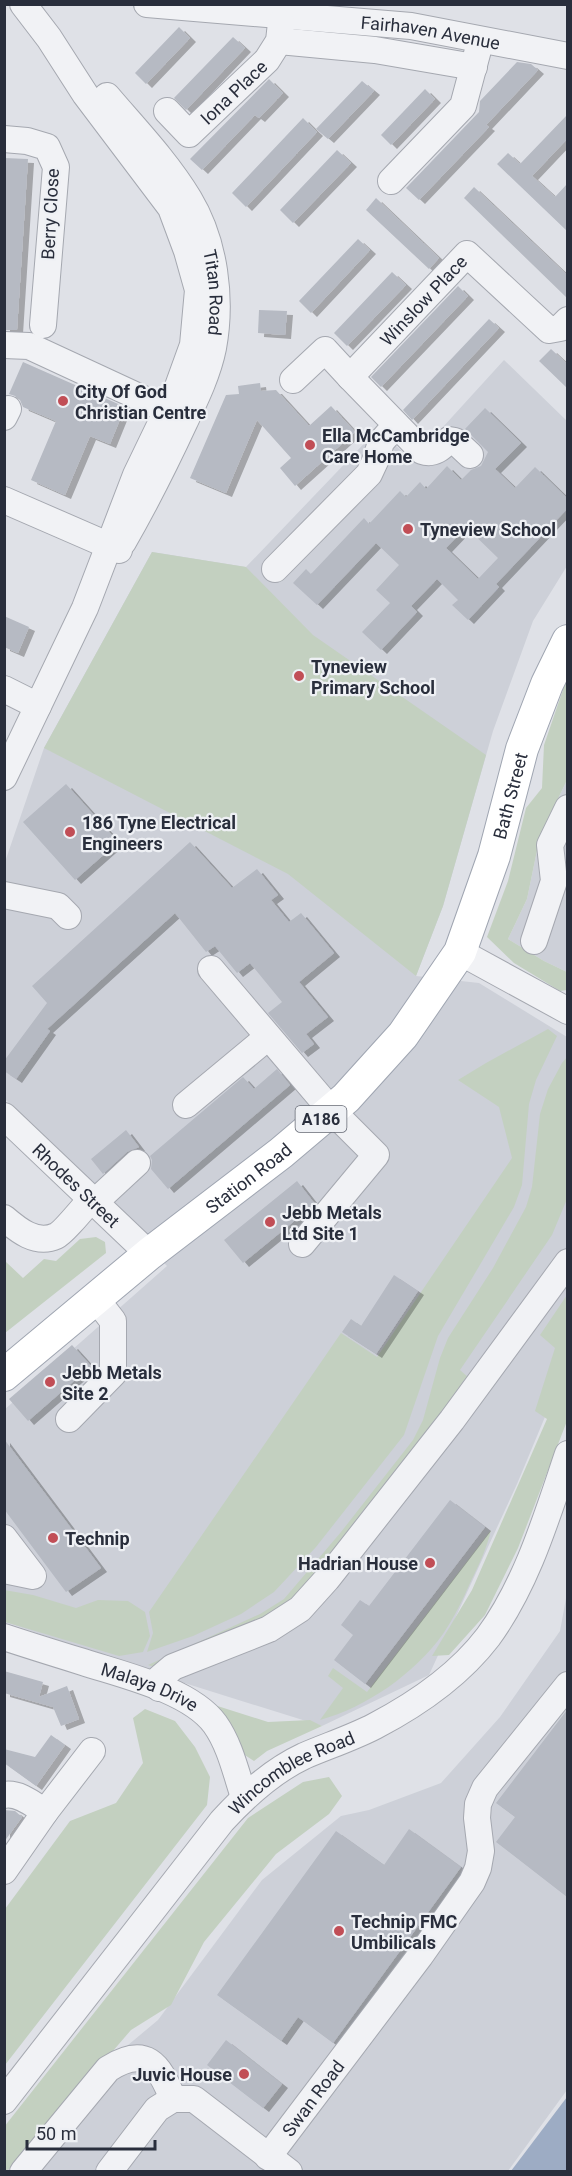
<svg xmlns="http://www.w3.org/2000/svg" width="572" height="2176" font-family="Roboto,sans-serif">
<defs>
<filter id="shadow"><feDropShadow dx="6" dy="4" stdDeviation="0" flood-color="#0004"/></filter>
</defs>
<rect width="100%" height="100%" fill="#dfe1e7"/>
<path fill="#cdd0d8" d="M 504,360 L 567,421 L 567,566 L 533,621 L 493,731 L 443,906 L 416,976 L 479,983 L 567,1037 L 567,1364 L 517,1484 L 429,1675 L 322,1726 L 178,1681 L 5,1622 L 4,1410 L 167,1266 L 5,1099 L 5,862 L 44,748 L 152,552 L 246,567 L 378,429 L 412,461 Z
M 567,780 L 567,972 L 544,961 L 508,939 L 527,899 L 540,836 Z
M 567,1593 L 567,2090 L 508,2171 L 5,2172 L 4,2155 L 30,2127 L 158,2020 L 262,1880 L 341,1816 L 369,1810 L 441,1783 L 500,1717 L 560,1631 Z"/>
<path fill="#c3d0c0" d="M 152,552 L 246,567 L 313,635 L 486,755 L 443,906 L 416,976 L 288,874 L 44,748 Z
M 567,678 L 567,780 L 540,836 L 527,899 L 508,939 L 544,961 L 567,972 L 567,990 L 560,991 L 514,963 L 487,937 L 508,881 L 526,808 L 542,788 L 544,745 Z
M 548,1029 L 557,1036 L 536,1080 L 529,1104 L 522,1185 L 514,1207 L 438,1336 L 404,1435 L 316,1547 L 274,1592 L 241,1614 L 193,1636 L 147,1652 L 153,1633 L 149,1612 L 341,1333 L 377,1357 L 512,1158 L 499,1107 L 458,1080 L 486,1063 Z
M 567,1057 L 567,1199 L 552,1235 L 460,1370 L 469,1378 L 326,1566 L 284,1607 L 163,1670 L 148,1665 L 260,1614 L 284,1599 L 341,1532 L 413,1440 L 423,1420 L 440,1358 L 448,1338 L 493,1268 L 526,1207 L 532,1187 L 540,1114 L 548,1089 L 562,1063 Z
M 96,1237 L 105,1242 L 106,1253 L 5,1333 L 5,1261 L 23,1278 L 44,1259 L 56,1261 L 80,1239 Z
M 567,1295 L 567,1421 L 518,1548 L 485,1615 L 449,1655 L 432,1656 L 472,1590 L 547,1419 L 535,1411 L 555,1348 L 540,1335 Z
M 491,1530 C 487,1548 479,1565 471,1581 C 463,1599 454,1618 443,1634 C 414,1674 367,1707 320,1720 L 343,1688 L 328,1676 L 333,1668 L 367,1692 Z
M 4,1590 L 33,1595 L 76,1608 L 98,1600 L 128,1601 L 145,1612 L 150,1636 L 143,1652 L 119,1656 L 5,1622 Z
M 208,1703 L 268,1722 L 310,1720 L 322,1726 L 267,1751 L 254,1761 L 240,1752 Z
M 145,1709 L 175,1721 L 195,1747 L 210,1777 L 207,1805 L 5,2065 L 5,1909 L 70,1821 L 116,1803 L 143,1763 L 133,1718 Z
M 329,1777 L 342,1796 L 329,1814 L 276,1854 L 204,1942 L 171,2005 L 131,2030 L 12,2168 L 4,2171 L 4,2127 L 248,1818 L 303,1782 Z"/>
<path fill="#9dacc4" d="M 567,2097 L 567,2171 L 511,2171 Z"/>
<path fill="#b6bac3" fill-rule="evenodd" filter="url(#shadow)" d="M 179,27 L 190,38 L 146,84 L 135,73 Z
M 233,37 L 245,48 L 186,110 L 174,98 Z
M 517,62 L 531,64 L 538,70 L 486,125 L 489,127 L 419,200 L 406,188 L 479,112 L 480,101 Z
M 269,79 L 283,93 L 259,118 L 255,115 L 202,170 L 190,159 Z
M 362,81 L 374,91 L 328,139 L 316,129 Z
M 425,89 L 435,99 L 391,145 L 381,135 Z
M 567,115 L 567,139 L 532,176 L 555,197 L 567,184 L 567,231 L 497,164 L 508,153 L 520,164 Z
M 303,118 L 317,132 L 246,207 L 232,193 Z
M 337,150 L 351,163 L 293,223 L 280,210 Z
M 4,158 L 28,159 L 17,330 L 4,330 Z
M 474,187 L 567,275 L 567,298 L 464,198 Z
M 376,198 L 439,258 L 429,269 L 366,210 Z
M 358,239 L 370,250 L 311,313 L 299,301 Z
M 392,272 L 406,285 L 347,346 L 334,333 Z
M 458,286 L 468,296 L 381,387 L 371,377 Z
M 259,310 L 287,311 L 285,335 L 258,333 Z
M 489,319 L 499,328 L 412,420 L 403,410 Z
M 551,349 L 567,364 L 567,388 L 539,361 Z
M 23,362 L 125,407 L 110,444 L 90,436 L 65,495 L 31,480 L 56,421 L 23,407 L 20,400 L 15,396 L 9,394 Z
M 260,383 L 261,391 L 276,390 L 309,426 L 331,406 L 355,432 L 295,486 L 280,468 L 291,458 L 257,420 L 226,493 L 190,478 L 226,395 L 239,394 L 238,386 Z
M 485,408 L 521,443 L 495,469 L 515,488 L 535,467 L 567,498 L 567,509 L 496,584 L 499,587 L 468,620 L 452,605 L 458,600 L 437,579 L 411,606 L 417,612 L 381,650 L 362,632 L 390,603 L 376,590 L 399,565 L 376,543 L 317,605 L 293,583 L 306,569 L 311,574 L 364,518 L 369,524 L 400,491 L 406,497 L 420,482 L 426,489 L 447,466 L 461,480 L 471,470 L 481,466 L 488,452 L 465,429 ZM 466,527 L 498,558 L 478,579 L 446,548 Z
M 4,616 L 29,627 L 18,653 L 4,647 Z
M 66,784 L 118,842 L 75,880 L 23,822 Z
M 190,842 L 232,888 L 257,869 L 278,895 L 271,900 L 289,922 L 301,913 L 334,953 L 299,982 L 328,1017 L 306,1034 L 314,1044 L 302,1053 L 268,1013 L 282,1002 L 250,963 L 237,973 L 215,946 L 206,952 L 175,913 L 47,1029 L 50,1031 L 16,1079 L 4,1071 L 4,1061 L 47,1003 L 32,986 Z
M 277,1069 L 290,1085 L 168,1189 L 151,1169 L 152,1160 L 150,1156 L 243,1077 L 254,1089 Z
M 126,1130 L 139,1147 L 127,1152 L 103,1174 L 91,1159 Z
M 297,1181 L 315,1204 L 243,1263 L 224,1240 Z
M 394,1275 L 418,1291 L 376,1354 L 342,1332 L 351,1319 L 361,1326 Z
M 72,1345 L 91,1366 L 28,1421 L 9,1399 Z
M 4,1439 L 101,1568 L 66,1592 L 4,1509 Z
M 450,1500 L 485,1527 L 365,1684 L 334,1660 L 353,1635 L 341,1625 L 360,1600 L 369,1606 Z
M 4,1671 L 43,1682 L 39,1697 L 67,1686 L 79,1719 L 61,1726 L 53,1707 L 4,1693 Z
M 567,1710 L 567,1897 L 496,1842 L 515,1817 L 496,1803 Z
M 51,1735 L 65,1745 L 36,1786 L 4,1763 L 4,1749 L 35,1757 Z
M 4,1810 L 15,1811 L 22,1817 L 4,1842 Z
M 409,1829 L 461,1867 L 333,2043 L 298,2017 L 281,2041 L 217,1995 L 336,1831 L 384,1865 Z
M 226,2040 L 282,2084 L 263,2108 L 207,2065 Z"/>
<g fill="none" stroke-linecap="round" stroke-linejoin="round">
<defs>
<g id="minor">
<path id="s1" d="M 147,4 L 411,26 L 568,56"/>
<path d="M 279,41 L 375,50 L 474,67"/>
<path id="s2" d="M 107,96 C 135,129 166,161 189,199 C 215,242 222,299 213,348 C 208,373 196,398 185,421 C 166,462 146,502 123,542"/>
<path id="s3" d="M 167,111 L 189,134 L 267,60 L 279,41 L 281,23"/>
<path d="M 4,139 L 27,141 L 47,147 L 56,167 L 43,325"/>
<path d="M 391,181 L 463,106 L 478,50"/>
<path d="M 4,345 L 29,346 L 167,410"/>
<path d="M 293,380 L 325,350 L 350,377"/>
<path d="M 4,417 L 8,409"/>
<path id="s4" d="M 470,455 L 455,441 L 449,440 C 441,448 434,455 422,451 L 350,377 L 467,254 L 549,330 L 560,328 L 568,320"/>
<path d="M 4,500 L 119,550"/>
<path d="M 275,569 L 369,474 L 376,459 L 381,442 L 396,425"/>
<path d="M 4,689 L 38,706"/>
<path d="M 4,777 L 85,608 L 136,475 L 176,392 L 193,345 L 198,290 L 187,251 L 171,208 L 85,94 L 49,38 L 23,4"/>
<path d="M 4,895 L 58,906 L 68,916"/>
<path d="M 534,941 L 554,881 L 550,845 L 568,808"/>
<path d="M 460,952 L 568,1011"/>
<path d="M 211,969 L 331,1110 L 376,1155 L 302,1244"/>
<path d="M 186,1105 L 268,1037"/>
<path id="s5" d="M 4,1116 L 149,1254"/>
<path d="M 96,1201 L 137,1163"/>
<path d="M 4,1218 C 18,1230 36,1245 56,1236 C 63,1233 85,1206 92,1198"/>
<path d="M 69,1419 L 113,1374 L 113,1321 L 96,1299"/>
<path d="M 4,1538 L 33,1576 L 4,1570"/>
<path id="s6" d="M 4,1637 C 31,1646 57,1654 83,1662 C 123,1675 190,1690 215,1724 C 230,1745 236,1773 244,1797"/>
<path d="M 159,1688 L 160,1678 L 173,1667 L 269,1629 L 300,1609 L 327,1579 L 452,1420 L 568,1262"/>
<path d="M 4,1795 C 19,1792 34,1805 45,1812"/>
<path d="M 4,1871 L 45,1812 L 92,1751"/>
<path id="s7" d="M 4,2101 L 222,1821 C 246,1795 272,1771 304,1756 C 327,1746 352,1738 375,1726 C 417,1704 459,1675 488,1637 C 527,1584 547,1516 568,1454"/>
<path id="s8" d="M 268,2157 L 420,1956 L 472,1882 L 478,1868 L 481,1851 L 477,1818 L 478,1804 L 485,1788 L 568,1685"/>
<path d="M 23,2172 L 108,2069 C 146,2045 159,2064 173,2099"/>
<path d="M 109,2172 L 157,2109 L 173,2099 L 194,2099 L 289,2172"/>
</g>
<g id="major">
<path id="s9" d="M 4,1375 L 149,1254 L 281,1153 L 346,1098 L 403,1035 L 460,952 L 494,856 L 522,749 L 547,684 L 568,641"/>
</g>
</defs>
<use href="#minor" stroke="#a5a8b0" stroke-width="28"/>
<use href="#major" stroke="#9fa5b1" stroke-width="34"/>
<use href="#minor" stroke="#f1f2f5" stroke-width="26"/>
<use href="#major" stroke="#fff" stroke-width="32"/>
</g>
<g fill="#c14e56" stroke="#eef0f4" stroke-width="2">
<circle cx="63" cy="401" r="6"/>
<circle cx="310" cy="445" r="6"/>
<circle cx="408" cy="529" r="6"/>
<circle cx="299" cy="676" r="6"/>
<circle cx="70" cy="832" r="6"/>
<circle cx="270" cy="1222" r="6"/>
<circle cx="50" cy="1382" r="6"/>
<circle cx="53" cy="1538" r="6"/>
<circle cx="430" cy="1563" r="6"/>
<circle cx="339" cy="1931" r="6"/>
<circle cx="244" cy="2074" r="6"/>
</g>
<g text-anchor="middle" dominant-baseline="central" stroke-width="4.5" stroke-linejoin="round" paint-order="stroke">
<rect fill="#eef0f4" stroke="#646873" stroke-width="1.5" x="295.5" y="1106" width="51" height="26" rx="4.5"/>
<g font-size="16" font-weight="bold" fill="#292e3c">
<text x="321" y="1119">A186</text>
</g>
<g font-size="18" fill="#292e3c" stroke="#eef0f4">
<text stroke="none"><textPath href="#s1" startOffset="285">Fairhaven Avenue</textPath></text>
<text stroke="none"><textPath href="#s3" startOffset="93">Iona Place</textPath></text>
<text transform="translate(50 214) rotate(-87)">Berry Close</text>
<text stroke="none"><textPath href="#s2" startOffset="230">Titan Road</textPath></text>
<text stroke="none"><textPath href="#s4" startOffset="267">Winslow Place</textPath></text>
<text stroke="none"><textPath href="#s9" startOffset="790">Bath Street</textPath></text>
<text stroke="none"><textPath href="#s9" startOffset="314">Station Road</textPath></text>
<text stroke="none"><textPath href="#s5" startOffset="100">Rhodes Street</textPath></text>
<text stroke="none"><textPath href="#s6" startOffset="154">Malaya Drive</textPath></text>
<text stroke="none"><textPath href="#s7" startOffset="441">Wincomblee Road</textPath></text>
<text stroke="none"><textPath href="#s8" startOffset="74">Swan Road</textPath></text>
</g>
<g font-size="18" font-weight="bold" fill="#292e3c" stroke="#eef0f4" text-anchor="start">
<text x="75" y="391">City Of God<tspan x="75" dy="21">Christian Centre</tspan></text>
<text x="322" y="435">Ella McCambridge<tspan x="322" dy="21">Care Home</tspan></text>
<text x="420" y="529">Tyneview School</text>
<text x="311" y="666">Tyneview<tspan x="311" dy="21">Primary School</tspan></text>
<text x="82" y="822">186 Tyne Electrical<tspan x="82" dy="21">Engineers</tspan></text>
<text x="282" y="1212">Jebb Metals<tspan x="282" dy="21">Ltd Site 1</tspan></text>
<text x="62" y="1372">Jebb Metals<tspan x="62" dy="21">Site 2</tspan></text>
<text x="65" y="1538">Technip</text>
<text x="418" y="1563" text-anchor="end">Hadrian House</text>
<text x="351" y="1921">Technip FMC<tspan x="351" dy="21">Umbilicals</tspan></text>
<text x="232" y="2074" text-anchor="end">Juvic House</text>
</g>
</g>
<rect width="572" height="2176" fill="none" stroke="#292e3c" stroke-width="12"/>
<path d="M27 2140v9h128v-9" fill="none" stroke="#292e3c" stroke-width="3"/>
<text x="36" y="2140" font-size="18" fill="#292e3c" stroke="#eef0f4" stroke-width="4.5" paint-order="stroke">50 m</text>
</svg>
